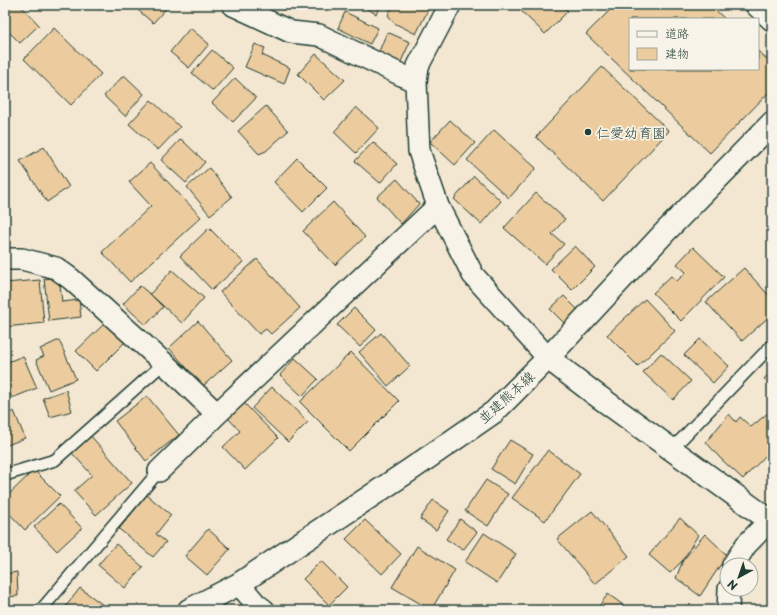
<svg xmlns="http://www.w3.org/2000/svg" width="777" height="615" font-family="'Playpen Sans','Klee One',sans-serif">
<rect width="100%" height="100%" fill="#f4e7d2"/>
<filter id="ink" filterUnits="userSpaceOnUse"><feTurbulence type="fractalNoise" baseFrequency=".025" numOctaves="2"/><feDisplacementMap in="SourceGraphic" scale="8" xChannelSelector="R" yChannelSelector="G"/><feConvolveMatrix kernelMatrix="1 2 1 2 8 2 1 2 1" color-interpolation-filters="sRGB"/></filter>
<g filter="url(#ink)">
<path fill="#eccc9e" stroke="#1f3d34" d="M 5,5 L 20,5 L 39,25 L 20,43 L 5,28 Z
M 132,5 L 169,5 L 153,23 Z
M 273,5 L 286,5 L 283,10 Z
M 361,5 L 381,5 L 376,14 Z
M 393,5 L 423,5 L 429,8 L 416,34 L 394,23 L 388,15 Z
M 515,5 L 561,5 L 568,11 L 545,34 Z
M 615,5 L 710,5 L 725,19 L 630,19 L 630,69 L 758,69 L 758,51 L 772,64 L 772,89 L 710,153 L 586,34 Z
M 345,12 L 378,28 L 370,44 L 338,28 Z
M 54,28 L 101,74 L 71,105 L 24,59 Z
M 190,28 L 209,44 L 189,68 L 170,52 Z
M 387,32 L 410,42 L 400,64 L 378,54 Z
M 255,44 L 265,48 L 262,55 L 290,68 L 284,84 L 245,67 Z
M 212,50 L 233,68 L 213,91 L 192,73 Z
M 316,54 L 345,80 L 324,100 L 298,74 Z
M 602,67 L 669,131 L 603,201 L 536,137 Z
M 124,75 L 144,94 L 125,116 L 104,96 Z
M 235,78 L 256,98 L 233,122 L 212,103 Z
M 151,100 L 180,127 L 158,150 L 129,124 Z
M 266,106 L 288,131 L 266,151 L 259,154 L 238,131 Z
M 356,107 L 379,128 L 356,153 L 334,132 Z
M 450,120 L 475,143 L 455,165 L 430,142 Z
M 494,130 L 536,168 L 509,198 L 467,160 Z
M 181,139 L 205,162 L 186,183 L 161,160 Z
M 373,142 L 397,164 L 380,183 L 355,161 Z
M 44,147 L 69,187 L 47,202 L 20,161 Z
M 297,158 L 327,188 L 303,212 L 274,182 Z
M 150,163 L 201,217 L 130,282 L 102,252 L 151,206 L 129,182 Z
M 209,168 L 232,197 L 210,215 L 187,187 Z
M 474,176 L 501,201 L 481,224 L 454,199 Z
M 397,179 L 419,204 L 401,224 L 377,197 Z
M 536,193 L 565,219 L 552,234 L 564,244 L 545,264 L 504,228 Z
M 333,202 L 365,237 L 335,265 L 303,231 Z
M 209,228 L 243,262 L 212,290 L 180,256 Z
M 575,246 L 595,267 L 572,290 L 551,269 Z
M 693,247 L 724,277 L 681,321 L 653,293 L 671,276 L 677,281 L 686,272 L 677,264 Z
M 257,259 L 300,308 L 271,334 L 266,329 L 259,334 L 220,292 Z
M 744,268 L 772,299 L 772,314 L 742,341 L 706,302 Z
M 172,270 L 204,298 L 182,323 L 150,294 Z
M 59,277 L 62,302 L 79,300 L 81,317 L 49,321 L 44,279 Z
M 40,280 L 44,323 L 5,327 L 5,283 Z
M 140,286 L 150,294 L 163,307 L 146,325 L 123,304 Z
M 564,296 L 581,313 L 567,326 L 550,309 Z
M 645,299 L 675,331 L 638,366 L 607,335 Z
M 354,308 L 376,330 L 360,347 L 337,325 Z
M 198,321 L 232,360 L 203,386 L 169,348 Z
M 105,323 L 125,342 L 96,371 L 76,351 Z
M 381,333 L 410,366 L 388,386 L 359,352 Z
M 700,339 L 729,366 L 713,383 L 684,355 Z
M 59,340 L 76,379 L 49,390 L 36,360 L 44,356 L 40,349 Z
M 351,352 L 399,401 L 349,451 L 300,402 Z
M 661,353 L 691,381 L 673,400 L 643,372 Z
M 23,356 L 37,388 L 12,398 L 5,382 L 5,363 Z
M 295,358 L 318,379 L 302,396 L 280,375 Z
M 772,370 L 772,387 L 764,379 Z
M 272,387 L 308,422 L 288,442 L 252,408 Z
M 66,390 L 72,411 L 50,417 L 43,398 Z
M 147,396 L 179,435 L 146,461 L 115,421 Z
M 243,402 L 278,438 L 245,470 L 223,447 L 240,431 L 227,417 Z
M 14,411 L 25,438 L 5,446 L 5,415 Z
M 769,412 L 772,415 L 772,449 L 743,479 L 721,459 L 706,442 L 729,414 L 736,422 L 740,417 L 751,427 Z
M 90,435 L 132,483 L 96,515 L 74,491 L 92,475 L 71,452 Z
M 510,440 L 533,454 L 515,484 L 491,469 Z
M 548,450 L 580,474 L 545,521 L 512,498 Z
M 34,470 L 60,496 L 25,530 L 5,509 L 5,498 Z
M 486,480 L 508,494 L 488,526 L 465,511 Z
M 147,495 L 171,515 L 156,534 L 166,542 L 153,557 L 119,529 Z
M 433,500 L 449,511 L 436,530 L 420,519 Z
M 59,504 L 82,528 L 57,551 L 34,527 Z
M 592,511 L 629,556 L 595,584 L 557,539 Z
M 680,518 L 698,535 L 683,560 L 670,573 L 649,555 Z
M 460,519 L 477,532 L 463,550 L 446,539 Z
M 365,520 L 401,554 L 382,574 L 346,539 Z
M 208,529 L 230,549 L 207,575 L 185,556 Z
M 484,533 L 516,554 L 497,583 L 465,562 Z
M 705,534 L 727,555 L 700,596 L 676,578 L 683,560 Z
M 116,544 L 143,567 L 125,588 L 98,565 Z
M 417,546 L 455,570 L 431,610 L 392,587 Z
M 321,561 L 347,587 L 329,605 L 303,579 Z
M 17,572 L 18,596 L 5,597 L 5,574 Z
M 80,588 L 110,610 L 63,610 Z
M 608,594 L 630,610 L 596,610 Z"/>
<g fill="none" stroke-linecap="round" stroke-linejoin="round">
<defs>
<path id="service" d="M 672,449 L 772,345
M 5,475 L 55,460 L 164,363
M 41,610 L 159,471"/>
<path id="minor" d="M 233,5 L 291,32 L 319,35 L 416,82
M 450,5 L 418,66 L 416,82 L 419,151 L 438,206 L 473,275 L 548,358
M 756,5 L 772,20
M 5,259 L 22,259 L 56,268 L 71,279 L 164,363 L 217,414
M 159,471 L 217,414 L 438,206
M 733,565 L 746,545 L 770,520
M 239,584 L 256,604 L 264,610
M 728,610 L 729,589"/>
<path id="tertiary" d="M 548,358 L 666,231 L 772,123"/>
<path id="secondary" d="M 189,610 L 239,584 L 410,470 L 494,412 L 548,358 L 595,394 L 772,522"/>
</defs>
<use href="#service" stroke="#1f3d34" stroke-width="14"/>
<use href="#minor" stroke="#1f3d34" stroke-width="24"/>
<use href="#tertiary" stroke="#1f3d34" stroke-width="25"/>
<use href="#secondary" stroke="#1f3d34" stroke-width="25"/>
<use href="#service" stroke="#f7f3e8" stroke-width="11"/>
<use href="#minor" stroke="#f7f3e8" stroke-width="21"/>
<use href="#tertiary" stroke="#f7f3e8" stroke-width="22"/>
<use href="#secondary" stroke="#f7f3e8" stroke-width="22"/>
</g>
</g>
<circle fill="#1f3d34" stroke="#f7f3e8" stroke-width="1.5" cx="588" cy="132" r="4"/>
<g text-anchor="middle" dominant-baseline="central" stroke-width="3.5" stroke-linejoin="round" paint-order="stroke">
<g font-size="14" fill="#1f3d34" stroke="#f7f3e8" text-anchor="start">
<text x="596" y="132">仁愛幼育園</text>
</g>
<g font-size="14" fill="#1f3d34" stroke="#f7f3e8">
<text transform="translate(506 397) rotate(-42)">並建熊本線</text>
</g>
</g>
<rect width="777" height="615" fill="none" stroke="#f7f3e8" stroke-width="20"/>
<rect x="10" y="10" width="757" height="595" fill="none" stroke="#1f3d34" stroke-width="1.5" filter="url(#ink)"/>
<rect x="629" y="18" width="130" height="52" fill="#f7f3e8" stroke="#a1aaa0"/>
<rect x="637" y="31" width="20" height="6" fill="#f7f3e8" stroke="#a1aaa0"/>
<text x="665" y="38" font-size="12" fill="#1f3d34">道路</text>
<rect x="637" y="48" width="20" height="12" fill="#eccc9e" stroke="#a1aaa0"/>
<text x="665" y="58" font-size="12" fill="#1f3d34">建物</text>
<g transform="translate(739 577) rotate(220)"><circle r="19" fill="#f7f3e8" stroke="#a1aaa0"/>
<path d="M0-3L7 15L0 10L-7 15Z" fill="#1f3d34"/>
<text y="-6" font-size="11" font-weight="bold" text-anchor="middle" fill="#1f3d34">N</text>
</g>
</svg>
